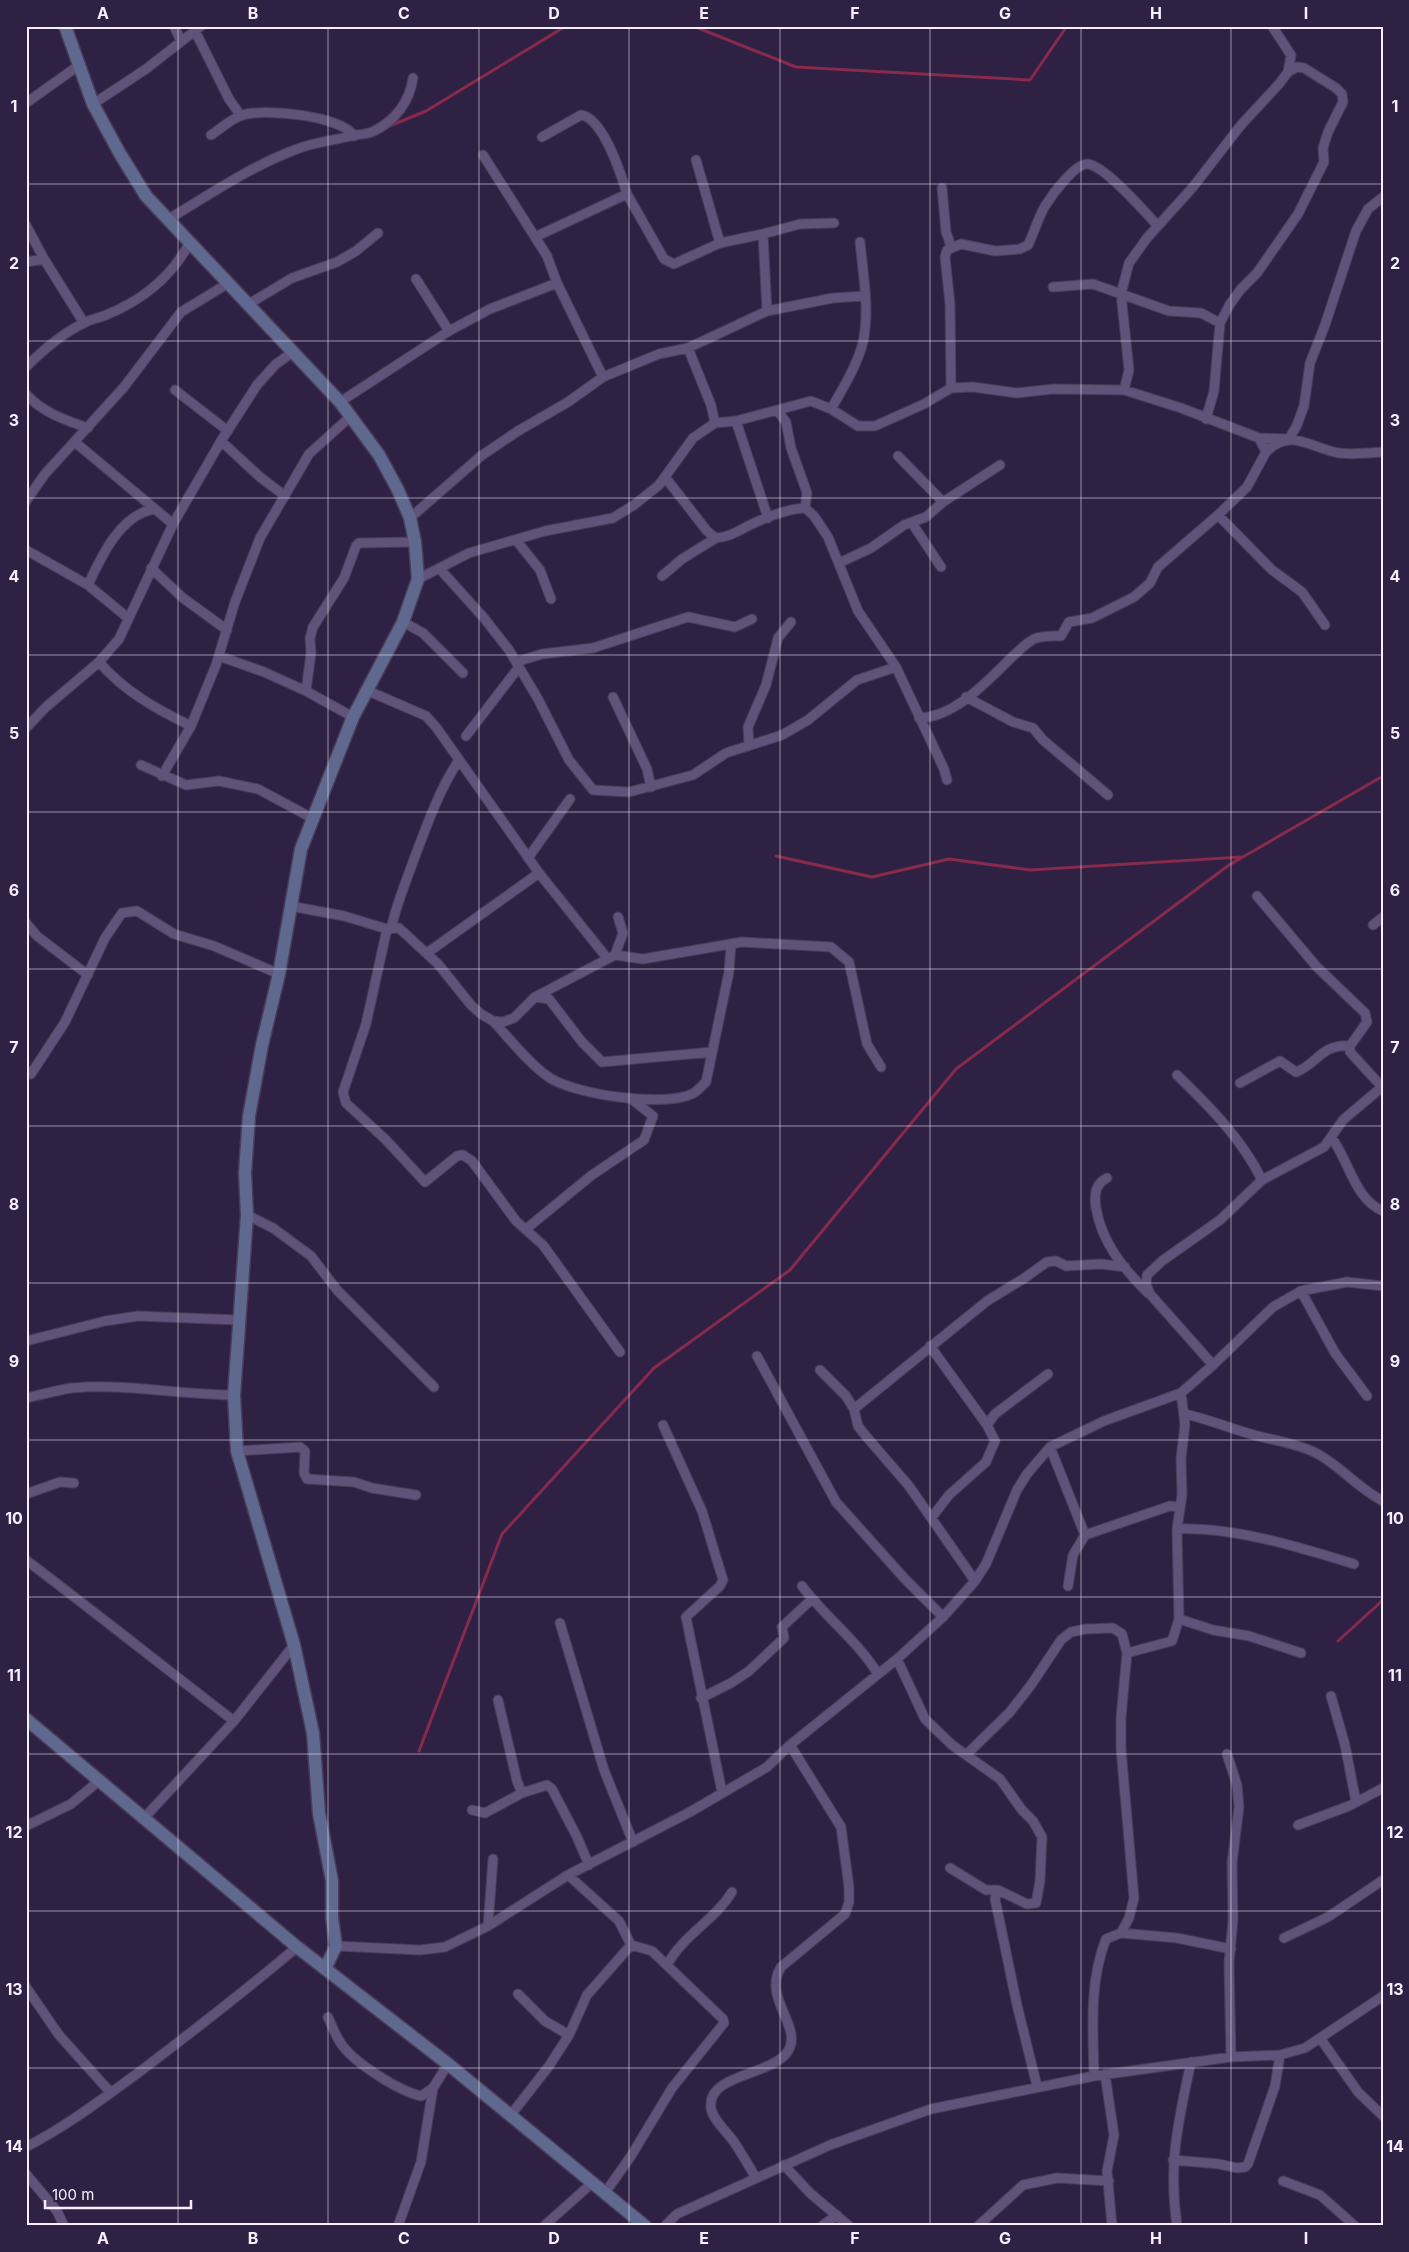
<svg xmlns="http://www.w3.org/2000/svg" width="1409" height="2252" font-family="Inter,sans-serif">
<rect width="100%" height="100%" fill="#2f2143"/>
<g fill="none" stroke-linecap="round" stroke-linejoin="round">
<path stroke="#872a4c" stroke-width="3" d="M 693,26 L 796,67 L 1030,80 L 1067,26
M 387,127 L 426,111 L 566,26
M 776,856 L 872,877 L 949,859 L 1030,870 L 1242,857
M 1338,1641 L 1383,1600
M 419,1751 L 502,1534 L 654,1368 L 790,1270 L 956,1069 L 1229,865 L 1383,776"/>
<defs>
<path id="street" d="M 174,26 L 181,41
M 195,31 L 229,99 L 241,116
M 26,103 L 78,66
M 93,104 L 146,69 L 201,26
M 211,135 C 220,129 230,120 240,116 C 261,107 343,116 354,136
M 542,137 L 581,115 C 603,118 621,174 627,194 L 535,237 L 547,256 L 557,283 L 603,377
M 483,155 L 535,237
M 696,160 L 720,243
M 942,188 L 946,232 L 951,246
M 627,194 L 664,259 L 674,264 L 720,243 L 763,234
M 167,220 C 209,195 251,166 297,149 C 315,142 336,140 356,135 C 362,134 369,134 374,131 C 395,121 410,101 413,78
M 26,225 L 44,259 L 84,323
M 26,262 L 44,259
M 416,279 L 449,331
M 1053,287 L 1093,284 L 1169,311 L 1201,313 L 1220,323
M 247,305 L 292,278 L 337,262 L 356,251 L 378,233
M 767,311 L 833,298 L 864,296
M 688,348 L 711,405 L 715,423
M 26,367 C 43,350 63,333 84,323 C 91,319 99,318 106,315 C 141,301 171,277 189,244
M 951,388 L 950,304 L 945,257 L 947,250 L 961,244 L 995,251 L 1020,249 L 1028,245 C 1034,233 1038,218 1045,206 C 1052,195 1075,163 1088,164 C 1105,166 1145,212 1158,226
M 175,390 L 228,431
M 1124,390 L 1129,370 L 1121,294 L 1129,263 L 1147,238 L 1193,187 L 1241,125 L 1279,84 L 1288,72 L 1291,55 L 1272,26
M 26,394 C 43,413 65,420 88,428
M 340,402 L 449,331 L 490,309 L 557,283
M 831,409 C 843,388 857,366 863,342 C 870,310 863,274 860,242
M 777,410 L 786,422 L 791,448 L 807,493 L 805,508 L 814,516 L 828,537 L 858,611 L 896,667 L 944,769 L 947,780
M 1206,419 L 1214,391 L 1220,323 L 1230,304 L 1241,289 L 1257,273 L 1298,214 L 1324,162 L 1323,148 L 1328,132 L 1343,102 L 1342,94 L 1336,88 L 1304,68 L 1297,67 L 1288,72
M 736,421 L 768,518
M 221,441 L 260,477 L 285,496
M 76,443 L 173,524
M 1266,452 C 1291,427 1310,448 1339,453 C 1353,455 1369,453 1383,452
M 898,456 L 943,502
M 665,477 L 707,531 L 716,538 C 731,537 739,530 752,524 C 769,516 787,509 805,508
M 26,501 L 45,474 L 124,387 L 181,312 L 227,284
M 1218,515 L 1272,570 L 1302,592 L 1325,625
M 410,518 L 481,456 L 518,431 L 568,402 L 603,377 L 659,354 L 688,348 L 767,311 L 763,234 L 800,224 L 834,223
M 912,523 L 941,567
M 516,540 L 540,570 L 551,599
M 26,550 L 88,585 L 128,618
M 839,563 L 871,548 L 904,525 L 926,517 L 943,502 L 1000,465
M 151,568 L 183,598 L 227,630
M 439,568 L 484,618 L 509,650 L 538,699 L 569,760 L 593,790 L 629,792 L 693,775 L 726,753 L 782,735 L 808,720 L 857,680 L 896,667
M 662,576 L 682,559 L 716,538
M 418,579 L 469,553 L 545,531 L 613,518 L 634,505 L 659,485 L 693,438 L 715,423 L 736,421 L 811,401 L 831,409 L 858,426 L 875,426 L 924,404 L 951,388 L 973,387 L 1017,393 L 1053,389 L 1124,390 L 1181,408 L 1259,438 L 1289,439 L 1297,425 L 1304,406 L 1310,363 L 1325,325 L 1356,231 L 1368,209 L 1383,197
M 88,585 C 101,557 120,515 154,509
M 403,622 L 423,633 L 463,673
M 219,656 L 264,672 L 306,691 L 353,717
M 99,662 C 124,691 156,709 191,726
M 516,662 L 542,654 L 593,648 L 688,617 L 735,627 L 752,619
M 366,690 L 426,716 L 436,727 L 539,873 L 607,958
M 306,691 L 311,653 L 310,638 L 313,627 L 344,578 L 356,546 L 359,543 L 415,542
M 613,697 L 647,769 L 651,787
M 966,697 L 1013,722 L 1033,728 L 1043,740 L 1108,795
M 919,718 C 956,717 988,680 1013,656 C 1020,650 1026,643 1034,639 C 1042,635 1052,636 1061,636 L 1069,622 L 1092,618 L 1134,597 L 1150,583 L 1158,567 L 1218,515 L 1247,487 L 1266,452 L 1259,438
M 26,728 L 46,707 L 99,662 L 119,639 L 173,524 L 221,441 L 257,385 L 276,364 L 293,352
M 466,736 L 519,667
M 749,746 L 748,727 L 766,685 L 778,638 L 791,622
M 141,765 L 186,785 L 219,781 L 258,789 L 312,818
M 162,776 L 191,726 L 216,665 L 235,602 L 260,538 L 309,454 L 351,416
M 528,858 L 570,799
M 1257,896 L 1317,967 L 1365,1013 L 1367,1022 L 1350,1046 L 1350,1052 L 1383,1088
M 290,906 L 344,916 L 387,929 L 399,928 L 438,964 L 471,1005 L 481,1014 L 493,1021 L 503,1022 L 514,1018 L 535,997 L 615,955 L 623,933 L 618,917
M 26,923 L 37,936 L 88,975
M 1373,925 L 1383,917
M 387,929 L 366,1024 L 343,1092 L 346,1103 L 386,1140 L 425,1182 L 457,1156 L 463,1155 L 472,1161 L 516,1221 L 543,1245 L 620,1352
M 391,929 C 396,905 406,882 414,859 C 427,825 439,790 459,760
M 427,953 L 539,873
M 615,955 L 643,959 L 742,942 L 831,947 L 849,962 L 867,1044 L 881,1067
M 535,997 L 549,999 L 582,1042 L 602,1062 L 712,1052
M 493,1021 C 509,1038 531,1066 550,1078 C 577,1095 663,1107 692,1094 C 697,1092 702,1085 706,1082 L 729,972 L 731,944
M 26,1071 L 31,1074 L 65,1022 L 105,938 L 122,913 L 137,911 L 174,934 L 214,946 L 279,974
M 1177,1075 C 1209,1106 1242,1139 1262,1180
M 1240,1083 L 1280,1061 L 1296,1072 C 1318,1064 1320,1044 1350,1046
M 1331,1137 C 1349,1160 1354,1199 1383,1211
M 1107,1178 C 1095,1184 1094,1195 1096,1208 C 1102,1243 1123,1268 1148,1293
M 247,1215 L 273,1228 L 311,1256 L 337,1290 L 434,1387
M 526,1229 L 592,1175 L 644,1140 L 653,1116 L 630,1098
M 1301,1291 L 1335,1353 L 1367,1396
M 26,1341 L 105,1321 L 138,1316 L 238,1320
M 930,1346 L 987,1425 L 995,1441 L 986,1462 L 949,1495 L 932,1517
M 757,1356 L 836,1502 L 905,1579 L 943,1617
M 1213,1365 L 1150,1294 L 1146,1284 L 1147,1275 L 1162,1261 L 1220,1220 L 1262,1180 L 1324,1147 L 1343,1120 L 1382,1087
M 820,1370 L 846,1396 L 854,1409 L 858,1426 L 865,1435 L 909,1486 L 975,1581
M 26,1398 C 41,1395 57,1390 72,1388 C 125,1383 180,1395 234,1395
M 854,1409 L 987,1301 L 1023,1279 L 1047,1262 L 1056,1261 L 1066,1266 L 1101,1264 L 1125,1267
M 1185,1414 C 1212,1420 1236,1431 1262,1437 C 1280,1441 1297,1444 1314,1452 C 1339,1464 1357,1488 1383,1501
M 663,1425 L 702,1511 L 723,1580 L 720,1586 L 686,1617 L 722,1792
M 987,1425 L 995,1414 L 1048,1374
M 1050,1447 L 1085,1535
M 237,1451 L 300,1447 L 305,1451 L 304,1473 L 307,1479 L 354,1482 L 372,1488 L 416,1495
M 26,1494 L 60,1482 L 74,1483
M 1177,1529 C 1236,1527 1298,1547 1354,1564
M 26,1560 C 96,1613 165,1668 234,1721
M 802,1586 C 826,1618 856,1639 878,1674
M 1068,1586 L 1073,1555 L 1085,1535 L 1170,1506 L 1179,1507
M 1179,1619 L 1213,1630 L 1249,1636 L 1301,1653
M 560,1623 L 604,1770 L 633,1842
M 897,1659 L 925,1719 L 952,1745 L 1000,1779 L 1022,1810 L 1033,1821 L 1042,1837 L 1040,1881 L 1036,1903 L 1027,1904 L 998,1890 L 986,1890 L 950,1868
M 1331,1696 L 1345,1745 L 1356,1802
M 701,1698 L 731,1683 L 749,1671 L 784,1638 L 782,1627 L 812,1599
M 498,1700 L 517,1781 L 522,1793
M 967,1754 L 1010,1712 L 1031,1685 L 1061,1640 L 1071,1632 L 1086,1629 L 1113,1628 L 1122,1634 L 1127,1653
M 1227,1754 L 1237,1785 L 1239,1807 L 1232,1863 L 1233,1920 L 1229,1963 L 1231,2057
M 472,1810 L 485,1813 L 522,1793 L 547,1785 L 552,1789 L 577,1837 L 589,1865
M 145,1817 L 234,1721 L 294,1645
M 1298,1825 L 1349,1806 L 1383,1788
M 26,1826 L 71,1804 L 100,1780
M 568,1875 L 619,1921 L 631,1945
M 998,1890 L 995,1899 L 1017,2005 L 1037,2086
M 488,1926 L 493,1859
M 1121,1933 L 1177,1938 L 1231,1949
M 1284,1938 L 1328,1917 L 1383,1880
M 336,1946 L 420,1950 L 445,1947 L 488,1926 L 568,1875 L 690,1812 L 767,1767 L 790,1745 L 897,1659 L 943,1617 L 975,1581 L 986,1564 L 1017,1490 L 1027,1474 L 1050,1447 L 1104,1421 L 1181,1393 L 1213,1365 L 1273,1307 L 1301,1291 L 1347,1282 L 1383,1286
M 667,1965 C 683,1935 715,1920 732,1892
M 26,1987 L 59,2035 L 111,2093
M 518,1994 L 545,2021 L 569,2035
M 328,2017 C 332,2026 336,2037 342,2045 C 356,2064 399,2091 421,2096 L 433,2088
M 1320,2038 L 1358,2092 L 1383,2116
M 1105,2074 L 1114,2135 L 1107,2171 L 1112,2226
M 1094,2076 C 1093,2031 1089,1981 1106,1939 L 1121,1933 L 1129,1918 L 1134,1898 L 1121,1749 L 1121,1717 L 1127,1653 L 1172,1641 L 1179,1619 L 1177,1529 L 1182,1495 L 1181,1458 L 1185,1425 L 1181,1393
M 510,2116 L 549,2066 L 569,2035 L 587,1995 L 631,1945
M 26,2147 C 67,2126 102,2099 138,2073 C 192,2032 245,1991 297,1947
M 1173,2160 L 1219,2164 L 1237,2168 L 1245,2167 L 1248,2164 L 1275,2086 L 1280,2055
M 784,2165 L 810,2193 L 849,2226
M 26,2174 L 57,2211 L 64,2226
M 756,2178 C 749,2166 742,2154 734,2142 C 728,2133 712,2119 711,2108 C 706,2072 780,2076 790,2047 C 799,2024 763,1996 781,1967 L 845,1914 L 849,1902 L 849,1887 L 841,1827 L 790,1745
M 1283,2181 L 1320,2195 L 1355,2226
M 605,2193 L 631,2156 L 672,2088 L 724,2023 L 723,2019 L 652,1951 L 631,1945
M 398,2226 L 421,2162 L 433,2088 L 448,2064
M 544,2226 L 592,2183
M 665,2226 L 677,2214 L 830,2145 L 931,2109 L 1094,2076 L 1231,2057 L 1280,2055 L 1305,2048 L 1383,1996
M 822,2226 L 837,2215
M 978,2226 L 1023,2185 L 1057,2178 L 1109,2181
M 1177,2226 C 1168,2163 1178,2123 1191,2062"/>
<path id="secondary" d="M 65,26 L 93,104 L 119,152 L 146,196 L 340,402 L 379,455 L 398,490 L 410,518 L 415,542 L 418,579 L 403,622 L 353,717 L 301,849 L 279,974 L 262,1045 L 249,1116 L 245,1173 L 247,1215 L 234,1395 L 237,1451 L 294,1645 L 313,1733 L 319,1813 L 332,1881 L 332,1918 L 336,1946 L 325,1969
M 26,1719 L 297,1947 L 448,2064 L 645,2226"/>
</defs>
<use href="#street" stroke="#493c58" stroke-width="11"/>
<use href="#secondary" stroke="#493c58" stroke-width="15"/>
<use href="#street" stroke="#605278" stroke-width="9"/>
<use href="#secondary" stroke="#5f688f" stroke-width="12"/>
</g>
<path fill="none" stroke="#f5f0fe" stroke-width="1" stroke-opacity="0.55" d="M 178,26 L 178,2226M 328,26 L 328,2226M 479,26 L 479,2226M 629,26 L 629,2226M 780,26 L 780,2226M 930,26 L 930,2226M 1081,26 L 1081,2226M 1231,26 L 1231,2226M 26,184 L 1383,184M 26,341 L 1383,341M 26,498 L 1383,498M 26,655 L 1383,655M 26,812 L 1383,812M 26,969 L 1383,969M 26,1126 L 1383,1126M 26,1283 L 1383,1283M 26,1440 L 1383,1440M 26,1597 L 1383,1597M 26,1754 L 1383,1754M 26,1911 L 1383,1911M 26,2068 L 1383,2068"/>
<rect width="1409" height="2252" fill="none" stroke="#2f2143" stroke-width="55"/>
<path d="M45 2200v8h146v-8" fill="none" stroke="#f5f0fe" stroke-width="2.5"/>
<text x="52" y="2200" font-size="15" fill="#f5f0fe" stroke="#2f2143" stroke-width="4" paint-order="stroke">100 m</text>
<rect x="28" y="28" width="1354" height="2196" fill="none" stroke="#f5f0fe" stroke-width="2"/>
<g font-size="16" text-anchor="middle" font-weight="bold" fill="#f5f0fe">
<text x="103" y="19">A</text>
<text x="253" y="19">B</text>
<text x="404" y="19">C</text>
<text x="554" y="19">D</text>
<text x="704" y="19">E</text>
<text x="855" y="19">F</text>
<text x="1005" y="19">G</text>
<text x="1156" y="19">H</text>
<text x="1306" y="19">I</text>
<text x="14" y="112">1</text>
<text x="1395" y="112">1</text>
<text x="14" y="269">2</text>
<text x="1395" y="269">2</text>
<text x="14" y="426">3</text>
<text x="1395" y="426">3</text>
<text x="14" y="582">4</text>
<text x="1395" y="582">4</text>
<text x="14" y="739">5</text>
<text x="1395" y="739">5</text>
<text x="14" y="896">6</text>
<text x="1395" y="896">6</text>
<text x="14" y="1053">7</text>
<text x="1395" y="1053">7</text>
<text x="14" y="1210">8</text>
<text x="1395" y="1210">8</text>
<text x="14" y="1367">9</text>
<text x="1395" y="1367">9</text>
<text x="14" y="1524">10</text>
<text x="1395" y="1524">10</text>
<text x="14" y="1681">11</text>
<text x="1395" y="1681">11</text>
<text x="14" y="1838">12</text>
<text x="1395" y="1838">12</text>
<text x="14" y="1995">13</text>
<text x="1395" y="1995">13</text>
<text x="14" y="2152">14</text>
<text x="1395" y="2152">14</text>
<text x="103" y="2244">A</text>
<text x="253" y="2244">B</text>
<text x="404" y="2244">C</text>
<text x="554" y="2244">D</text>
<text x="704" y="2244">E</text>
<text x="855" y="2244">F</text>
<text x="1005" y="2244">G</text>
<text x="1156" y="2244">H</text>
<text x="1306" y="2244">I</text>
</g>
</svg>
